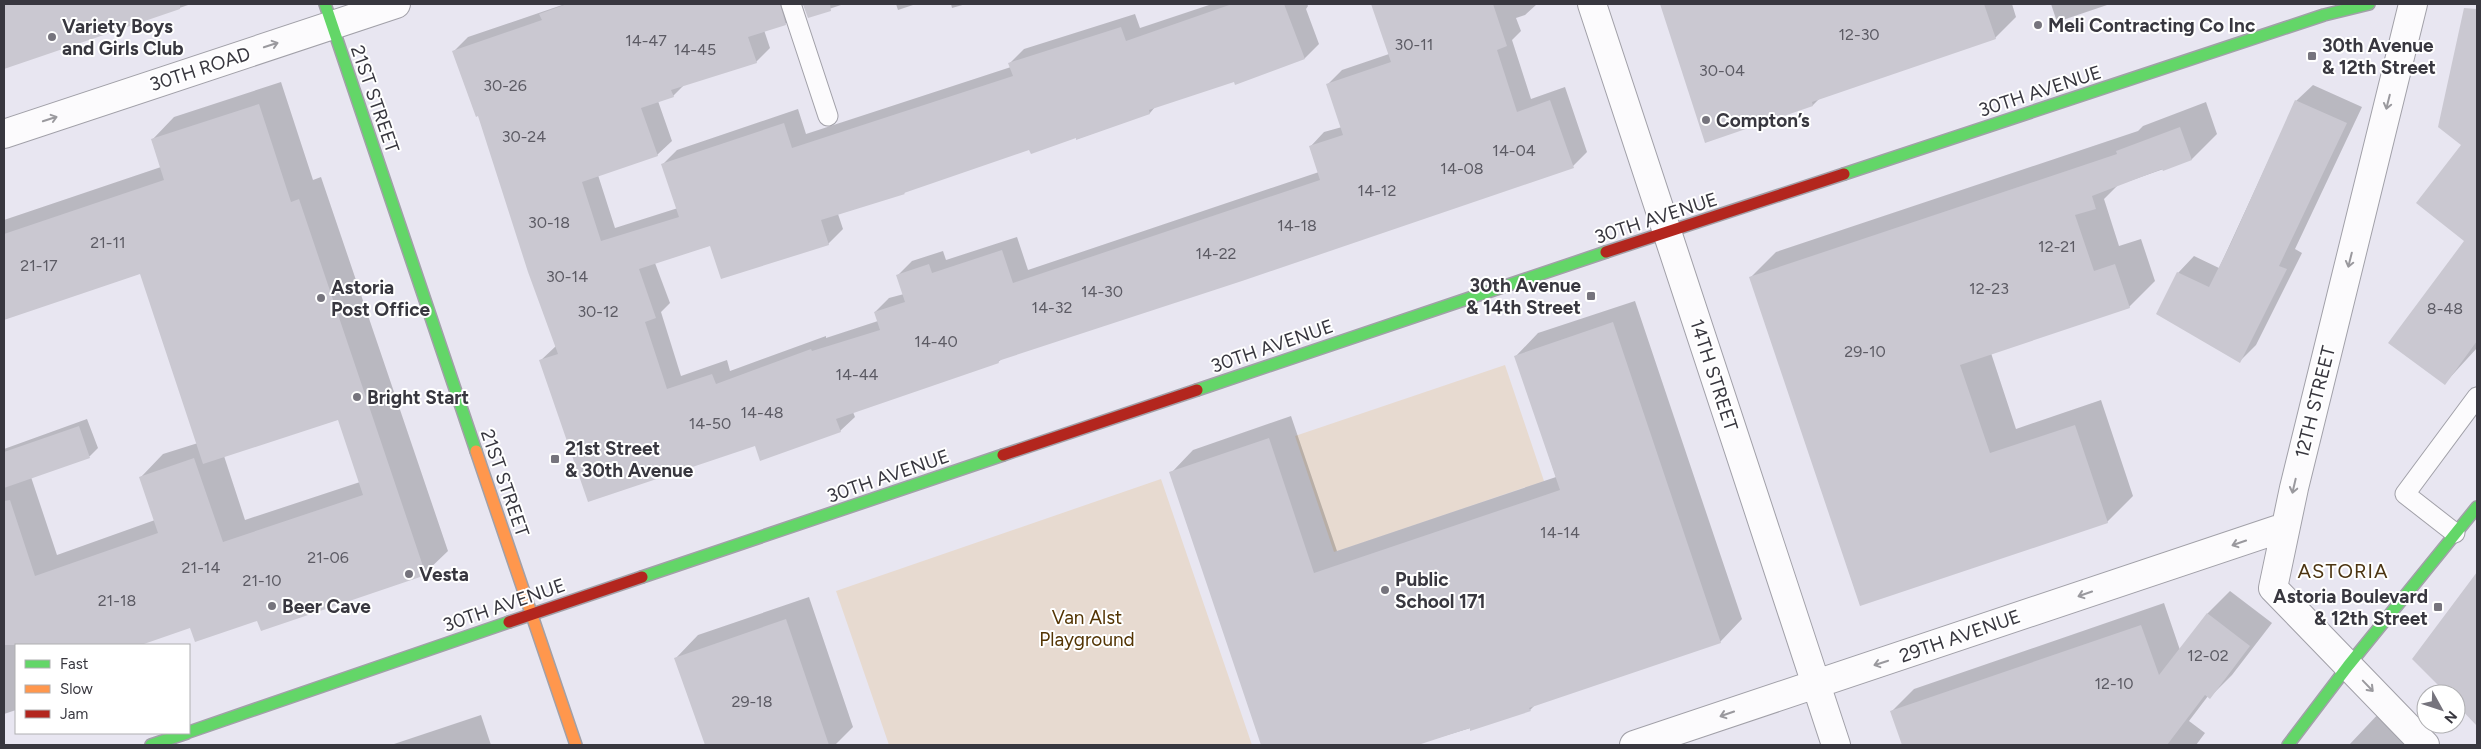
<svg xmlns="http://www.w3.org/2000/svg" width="2481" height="749" font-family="Figtree,sans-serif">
<rect width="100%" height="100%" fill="#e8e6f1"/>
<path fill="#e7dad0" d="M 1505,365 L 1544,481 L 1334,552 L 1295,436 Z
M 1161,479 L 1252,745 L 889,745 L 836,591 Z"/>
<path fill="#0003" fill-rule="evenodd" d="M 4,4 L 191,4 L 4,68 Z
M 565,4 L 798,4 L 799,9 L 785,24 L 764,30 L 770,48 L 756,62 L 684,85 L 673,96 L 658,101 L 672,141 L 657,155 L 598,175 L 615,228 L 678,208 L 663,164 L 677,150 L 798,109 L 806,134 L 1011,67 L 1010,63 L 1024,49 L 1135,14 L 1140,28 L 1212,4 L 1307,4 L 1308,6 L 1306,9 L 1319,44 L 1305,58 L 1236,83 L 1235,80 L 1155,107 L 1150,113 L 1077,139 L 1077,136 L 1030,148 L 907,190 L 904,193 L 838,214 L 843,229 L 828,244 L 711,245 L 655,263 L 670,303 L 661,312 L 681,376 L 727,360 L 730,371 L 826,336 L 826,338 L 878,321 L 875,312 L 889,298 L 904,294 L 898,275 L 912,261 L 943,251 L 946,260 L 1017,237 L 1028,270 L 1319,172 L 1310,147 L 1324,132 L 1342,127 L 1328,84 L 1342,70 L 1389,54 L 1372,4 L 1537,4 L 1525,15 L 1516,18 L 1521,31 L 1512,40 L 1531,99 L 1565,87 L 1587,152 L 1573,166 L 1003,358 L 998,362 L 853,412 L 855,417 L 840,431 L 540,361 L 556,346 L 479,114 L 454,51 L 468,37 Z
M 803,4 L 844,4 L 808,16 Z
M 896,4 L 916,4 L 898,10 Z
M 951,4 L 966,4 L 952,8 Z
M 1661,4 L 2012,4 L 2016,17 L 1995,38 L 1820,98 L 1813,105 L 1706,141 Z
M 2051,4 L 2110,4 L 2057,22 Z
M 2477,26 L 2477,348 L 2445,383 L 2466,240 L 2457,47 Z
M 281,82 L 313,180 L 321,177 L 448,551 L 425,573 L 258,620 L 191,626 L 138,645 L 16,645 L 16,710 L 4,714 L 4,449 L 87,419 L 98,448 L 90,456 L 31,477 L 57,555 L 155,520 L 141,477 L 163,454 L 198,443 L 141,273 L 4,318 L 4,220 L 161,167 L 152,140 L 174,117 ZM 339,419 L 360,482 L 245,520 L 224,456 Z
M 2313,85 L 2362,107 L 2295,249 L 2302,253 L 2256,345 L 2240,361 L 2178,273 L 2194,256 L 2219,268 L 2296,101 Z
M 2206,102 L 2217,134 L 2192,159 L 2118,185 L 2104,199 L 2119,246 L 2141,239 L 2155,281 L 2129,307 L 1991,353 L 2016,429 L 2101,400 L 2133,496 L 2107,522 L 1860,604 L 1751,277 L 1776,252 L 2138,131 L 2143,126 Z
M 1635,301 L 1742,619 L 1720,642 L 1536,704 L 1530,710 L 1414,745 L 1263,745 L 1171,473 L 1193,450 L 1291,416 L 1337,551 L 1556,477 L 1516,356 L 1538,333 Z
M 2477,575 L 2477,724 L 2456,702 L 2456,694 L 2448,694 L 2414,658 Z
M 2230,591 L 2272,623 L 2232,675 L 2210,697 L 2208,696 L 2189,721 L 2205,733 L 2196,745 L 1903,745 L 1892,711 L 1914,689 L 2164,603 L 2180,650 L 2208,613 Z
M 809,597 L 853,727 L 835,745 L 706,745 L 676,658 L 698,635 Z
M 2381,711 L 2414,745 L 2349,745 Z
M 481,715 L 491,745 L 391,745 Z"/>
<path fill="#cac8d1" d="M 4,4 L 180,4 L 180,9 L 4,69 Z
M 567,4 L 780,4 L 786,25 L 748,37 L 757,63 L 671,90 L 674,97 L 641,108 L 658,156 L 582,182 L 601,241 L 679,217 L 661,164 L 784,123 L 792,148 L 1013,76 L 1008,63 L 1121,27 L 1126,41 L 1232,4 L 1284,4 L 1305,59 L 1235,85 L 1234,82 L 1149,110 L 1150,114 L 1076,140 L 1076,138 L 1031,154 L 1029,150 L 904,193 L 905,194 L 821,220 L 829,245 L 721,279 L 710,246 L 639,269 L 656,318 L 645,322 L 667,389 L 712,374 L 716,384 L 811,349 L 812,351 L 880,330 L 874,312 L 905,302 L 896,275 L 929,264 L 932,273 L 1002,250 L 1013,283 L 1320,180 L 1309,146 L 1343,135 L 1326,84 L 1391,62 L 1371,4 L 1493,4 L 1507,46 L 1497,50 L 1517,112 L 1550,100 L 1574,168 L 1242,281 L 998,361 L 999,363 L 836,419 L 841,432 L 760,461 L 755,446 L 588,502 L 539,360 L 558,354 L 528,272 L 478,116 L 476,117 L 452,51 L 542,20 L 539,14 Z
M 803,4 L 830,4 L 831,11 L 808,18 Z
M 1660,4 L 1984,4 L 1996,39 L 1812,102 L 1813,106 L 1705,143 Z
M 2464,8 L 2477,9 L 2477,341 L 2445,385 L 2388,343 L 2464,241 L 2416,203 L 2461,145 L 2438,127 Z
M 2295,100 L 2347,123 L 2279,266 L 2287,269 L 2240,363 L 2156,314 L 2177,272 L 2209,287 L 2231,243 Z
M 259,104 L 291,202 L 299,199 L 426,575 L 261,631 L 257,621 L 195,642 L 190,628 L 141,645 L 4,645 L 4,501 L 10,500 L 35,576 L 158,533 L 139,477 L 194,458 L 223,542 L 363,495 L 338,420 L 203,464 L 140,274 L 4,320 L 4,234 L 164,180 L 151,139 Z
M 2180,127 L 2192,160 L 2163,171 L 2162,169 L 2092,196 L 2096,209 L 2075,215 L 2094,271 L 2115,264 L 2130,308 L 1960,365 L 1990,453 L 2075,425 L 2108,523 L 1860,606 L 1749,277 L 2117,154 L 2116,151 Z
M 1613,322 L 1721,643 L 1529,708 L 1531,711 L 1470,731 L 1470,728 L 1418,745 L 1261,745 L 1169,472 L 1269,438 L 1314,573 L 1560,490 L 1514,356 Z
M 79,426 L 90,458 L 4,488 L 4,452 Z
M 2477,572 L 2477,726 L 2456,704 L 2456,694 L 2447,694 L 2412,659 Z
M 2207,613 L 2250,646 L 2210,699 L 2205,695 L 2167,745 L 1902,745 L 1890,711 L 2141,625 L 2159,675 Z
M 786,619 L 829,745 L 705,745 L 674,658 Z"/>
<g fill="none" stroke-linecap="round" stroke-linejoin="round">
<defs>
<path id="lane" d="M 791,4 L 828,116
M 2455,533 L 2405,494 L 2477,397"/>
<path id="street" d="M 1592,4 L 1836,745
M 2413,4 L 2294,488 L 2273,588 L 2425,745
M 4,134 L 396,4
M 1634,745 L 2285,527"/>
<path id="fast" d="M 325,4 L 476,451
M 1844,174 L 2324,15 L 2369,4
M 1197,390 L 1606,252
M 642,577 L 1003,455
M 189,732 L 509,622
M 151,745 L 187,733
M 2288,745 L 2348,666 L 2477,507"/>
<path id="slow" d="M 476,451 L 576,745"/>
<path id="jam" d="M 1606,252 L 1844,174
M 1003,455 L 1197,390
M 509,622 L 642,577"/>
</defs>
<use href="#lane" stroke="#a1a0a8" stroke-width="21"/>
<use href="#street" stroke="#a1a0a8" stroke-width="30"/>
<use href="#fast" stroke="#a1a0a8" stroke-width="14"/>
<use href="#slow" stroke="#a1a0a8" stroke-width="14"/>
<use href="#jam" stroke="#a1a0a8" stroke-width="14"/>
<use href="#lane" stroke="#fcfbfd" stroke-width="19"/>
<use href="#street" stroke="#fcfbfd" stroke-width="28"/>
<use href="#fast" stroke="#63d668" stroke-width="11"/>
<use href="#slow" stroke="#ff974d" stroke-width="11"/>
<use href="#jam" stroke="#b3261e" stroke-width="11"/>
</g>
<defs><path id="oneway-shaft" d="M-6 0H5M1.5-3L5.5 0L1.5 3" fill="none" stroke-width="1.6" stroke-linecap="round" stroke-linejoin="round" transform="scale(1.25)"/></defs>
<g stroke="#9a999e">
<use href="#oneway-shaft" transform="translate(271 45) rotate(-18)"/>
<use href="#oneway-shaft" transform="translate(2388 102) rotate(104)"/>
<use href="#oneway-shaft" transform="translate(50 119) rotate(-18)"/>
<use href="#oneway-shaft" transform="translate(2350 260) rotate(104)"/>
<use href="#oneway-shaft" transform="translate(2294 486) rotate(103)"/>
<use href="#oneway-shaft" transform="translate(2239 543) rotate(161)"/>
<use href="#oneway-shaft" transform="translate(2085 594) rotate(161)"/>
<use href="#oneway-shaft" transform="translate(1881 663) rotate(162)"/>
<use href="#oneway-shaft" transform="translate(2368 686) rotate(46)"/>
<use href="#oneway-shaft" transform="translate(1727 714) rotate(161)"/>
</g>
<g fill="#76747d" stroke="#fff" stroke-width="2">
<circle cx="2038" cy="25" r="5"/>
<circle cx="52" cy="37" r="5"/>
<rect x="2307" y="51" width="10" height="10" rx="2.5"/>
<circle cx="1706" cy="120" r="5"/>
<rect x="1586" y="291" width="10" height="10" rx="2.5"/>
<circle cx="321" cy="298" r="5"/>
<circle cx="357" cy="397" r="5"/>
<rect x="550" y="454" width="10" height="10" rx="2.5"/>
<circle cx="409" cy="574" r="5"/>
<circle cx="1385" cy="590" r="5"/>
<circle cx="272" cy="606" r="5"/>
<rect x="2433" y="602" width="10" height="10" rx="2.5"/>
</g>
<g text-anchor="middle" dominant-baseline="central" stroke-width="4" stroke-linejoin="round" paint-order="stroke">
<g font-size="16" fill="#5c5b64">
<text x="1859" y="34">12-30</text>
<text x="646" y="40">14-47</text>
<text x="1414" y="44">30-11</text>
<text x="695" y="49">14-45</text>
<text x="1722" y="70">30-04</text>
<text x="505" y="85">30-26</text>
<text x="524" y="136">30-24</text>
<text x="1514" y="150">14-04</text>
<text x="1462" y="168">14-08</text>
<text x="1377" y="190">14-12</text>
<text x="549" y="222">30-18</text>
<text x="1297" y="225">14-18</text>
<text x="108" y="242">21-11</text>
<text x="2057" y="246">12-21</text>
<text x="1216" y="253">14-22</text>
<text x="39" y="265">21-17</text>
<text x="567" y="276">30-14</text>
<text x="1989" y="288">12-23</text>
<text x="1102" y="291">14-30</text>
<text x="1052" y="307">14-32</text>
<text x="2445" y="308">8-48</text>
<text x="598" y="311">30-12</text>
<text x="936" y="341">14-40</text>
<text x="1865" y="351">29-10</text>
<text x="857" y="374">14-44</text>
<text x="762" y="412">14-48</text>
<text x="710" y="423">14-50</text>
<text x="1560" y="532">14-14</text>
<text x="328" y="557">21-06</text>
<text x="201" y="567">21-14</text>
<text x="262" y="580">21-10</text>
<text x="117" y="600">21-18</text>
<text x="2208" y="655">12-02</text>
<text x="2114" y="683">12-10</text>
<text x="752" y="701">29-18</text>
</g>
<g font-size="19" font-weight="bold" fill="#38373f" stroke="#fff" text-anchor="start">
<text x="2048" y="25">Meli Contracting Co Inc</text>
<text x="62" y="26">Variety Boys<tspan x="62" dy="22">and Girls Club</tspan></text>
<text x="2322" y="45">30th Avenue<tspan x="2322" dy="22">&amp; 12th Street</tspan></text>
<text x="1716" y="120">Compton’s</text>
<text x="1581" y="285" text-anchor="end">30th Avenue<tspan x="1581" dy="22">&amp; 14th Street</tspan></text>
<text x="331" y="287">Astoria<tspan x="331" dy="22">Post Office</tspan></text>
<text x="367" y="397">Bright Start</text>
<text x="565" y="448">21st Street<tspan x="565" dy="22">&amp; 30th Avenue</tspan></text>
<text x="419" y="574">Vesta</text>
<text x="1395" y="579">Public<tspan x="1395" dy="22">School 171</tspan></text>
<text x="2428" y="596" text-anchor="end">Astoria Boulevard<tspan x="2428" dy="22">&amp; 12th Street</tspan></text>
<text x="282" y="606">Beer Cave</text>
</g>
<g font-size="19" fill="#38373f" stroke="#fff">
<text transform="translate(200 69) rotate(-18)">30TH ROAD</text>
<text transform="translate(2040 91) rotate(-18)">30TH AVENUE</text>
<text transform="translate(375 99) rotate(71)">21ST STREET</text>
<text transform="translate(1656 218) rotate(-18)">30TH AVENUE</text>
<text transform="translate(1272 346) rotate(-19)">30TH AVENUE</text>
<text transform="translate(1714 375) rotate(72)">14TH STREET</text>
<text transform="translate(2315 402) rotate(-76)">12TH STREET</text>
<text transform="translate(888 476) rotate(-19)">30TH AVENUE</text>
<text transform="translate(505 483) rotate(71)">21ST STREET</text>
<text transform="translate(504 605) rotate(-19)">30TH AVENUE</text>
<text transform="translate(1960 636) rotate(-19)">29TH AVENUE</text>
</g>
<g font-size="19" fill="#533403" stroke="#fff">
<text x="1087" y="617">Van Alst<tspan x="1087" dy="22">Playground</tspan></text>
</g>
<g font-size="20" letter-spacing="1" fill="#4c3411" stroke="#fff">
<text x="2343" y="571">ASTORIA</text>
</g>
</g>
<rect width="2481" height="749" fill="none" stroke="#38373f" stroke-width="10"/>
<rect x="15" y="644" width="175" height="90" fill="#ffffff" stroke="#afafb2"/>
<rect x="25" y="660" width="25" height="8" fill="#63d668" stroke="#afafb2"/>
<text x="60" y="669" font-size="15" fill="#38373f">Fast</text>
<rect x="25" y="685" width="25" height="8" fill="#ff974d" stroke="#afafb2"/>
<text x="60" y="694" font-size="15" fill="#38373f">Slow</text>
<rect x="25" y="710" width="25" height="8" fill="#b3261e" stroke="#afafb2"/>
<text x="60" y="719" font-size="15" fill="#38373f">Jam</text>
<g transform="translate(2441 709) rotate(130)"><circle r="24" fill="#ffffff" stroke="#afafb2"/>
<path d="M0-4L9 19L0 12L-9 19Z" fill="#76747d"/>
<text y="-8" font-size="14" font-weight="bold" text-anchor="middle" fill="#38373f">N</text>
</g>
</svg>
